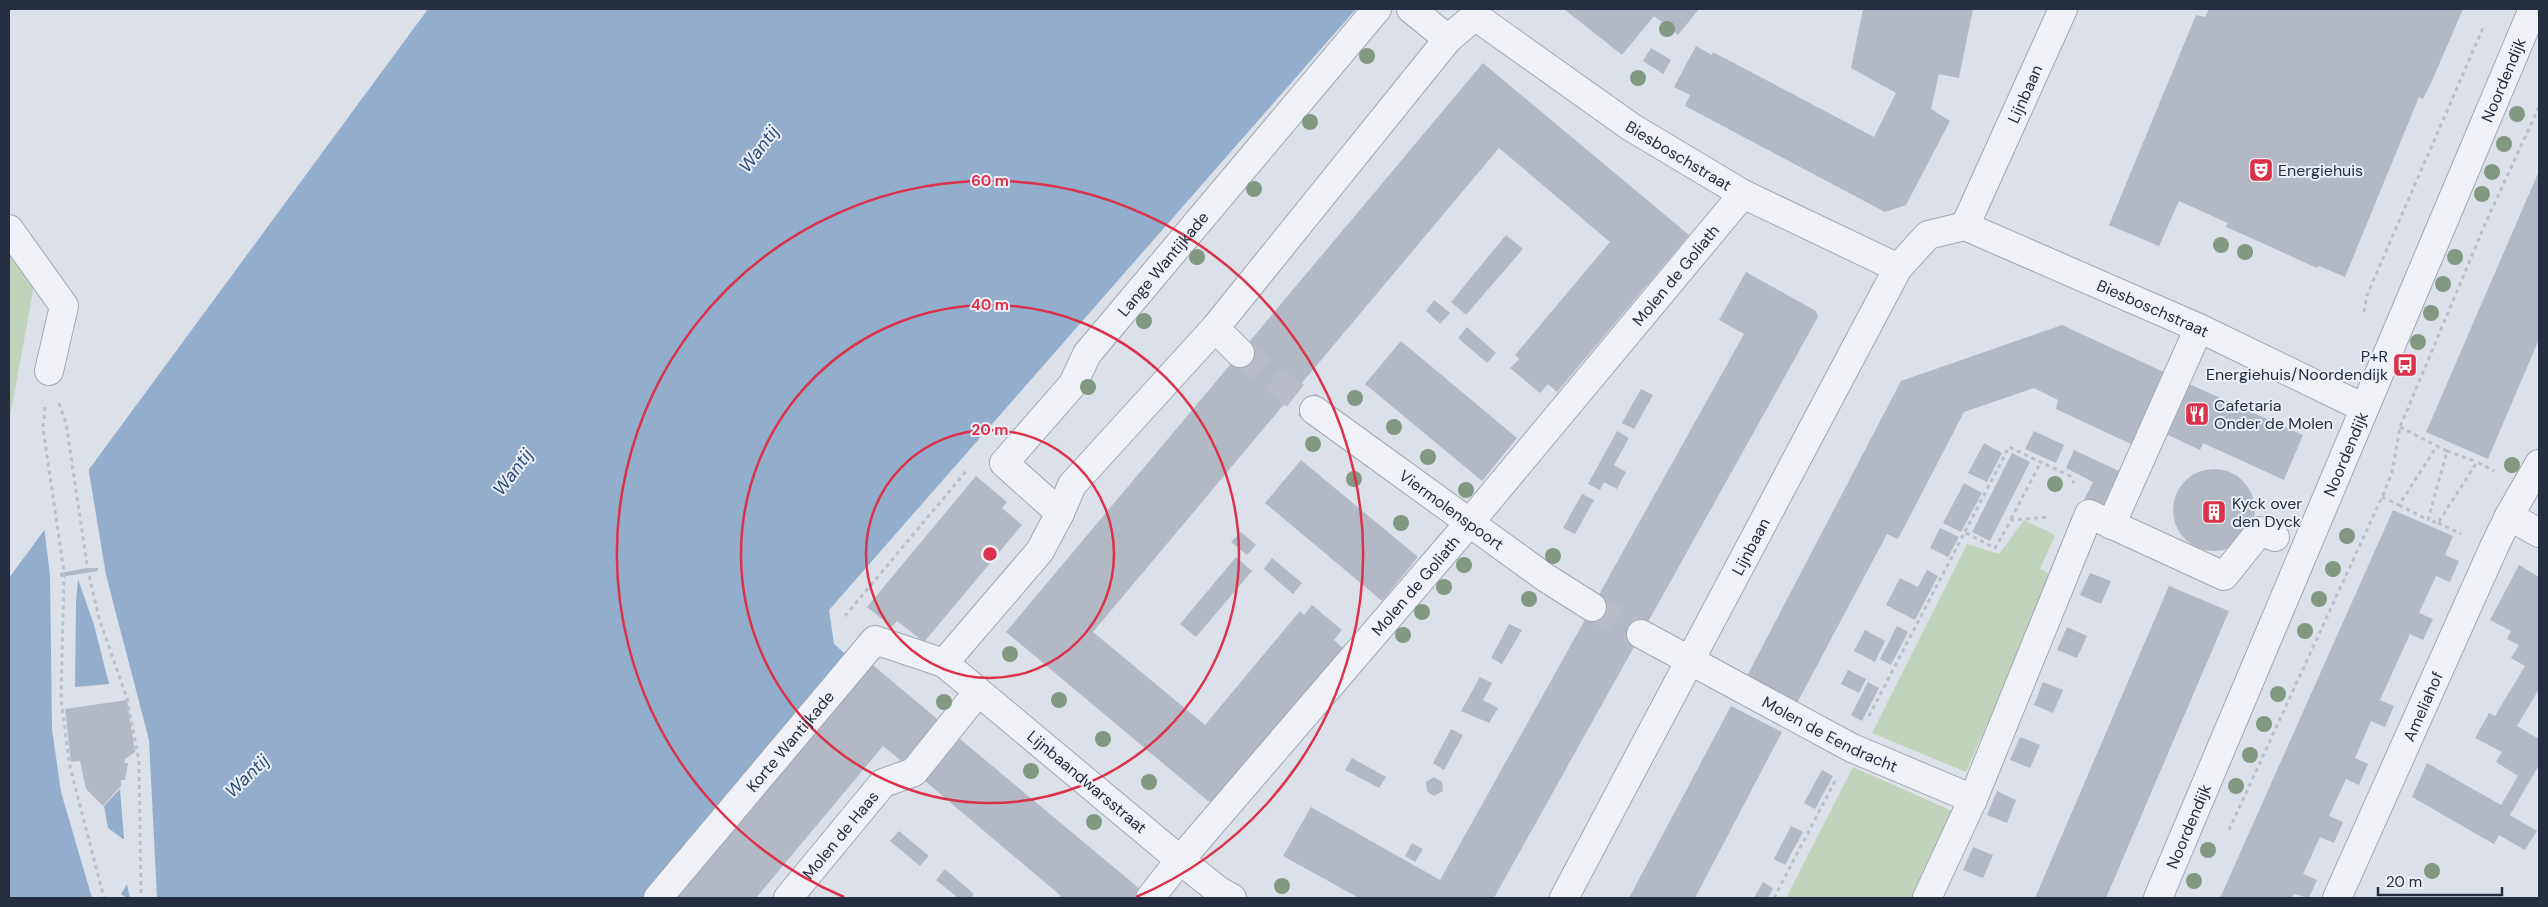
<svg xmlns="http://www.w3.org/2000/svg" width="2548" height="907" font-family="'DM Sans',sans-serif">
<rect width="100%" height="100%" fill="#dce0e8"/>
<path fill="#c2d3bc" d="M 9,251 L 34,286 L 9,422 Z
M 2024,520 L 2055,535 L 2040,569 L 2052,576 L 1966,772 L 1872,733 L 1967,544 L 1999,554 Z
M 1853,767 L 1952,811 L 1913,898 L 1786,898 Z"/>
<path fill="#92aecc" d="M 428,9 L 1356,9 L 829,610 L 834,644 L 850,658 L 649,898 L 9,898 L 9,578 Z"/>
<path fill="#dce0e8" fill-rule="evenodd" d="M 88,466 L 106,575 L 149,740 L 157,898 L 130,898 L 127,884 L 121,894 L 127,898 L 92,898 L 61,792 L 52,729 L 50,575 L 44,526 ZM 78,579 L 94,625 L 109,684 L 75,687 L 76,603 ZM 120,789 L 124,839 L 123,839 L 108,828 L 104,806 Z"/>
<path fill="#b2b9c5" d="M 1564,9 L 1699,9 L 1678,35 L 1654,16 L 1622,55 Z
M 1863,9 L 1973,9 L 1959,78 L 1939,74 L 1931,109 L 1950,121 L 1906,205 L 1885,212 L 1685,106 L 1690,95 L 1674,87 L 1696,46 L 1712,55 L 1713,52 L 1874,137 L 1896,93 L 1851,68 Z
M 2209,9 L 2463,9 L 2432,81 L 2423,99 L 2419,97 L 2345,277 L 2319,266 L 2317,268 L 2231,229 L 2226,227 L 2228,223 L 2179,201 L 2159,246 L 2109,225 L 2196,15 L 2205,17 Z
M 1651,48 L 1671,60 L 1663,74 L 1643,61 Z
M 1483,63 L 1689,235 L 1557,392 L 1548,384 L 1540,393 L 1510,368 L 1519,359 L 1515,355 L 1610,242 L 1499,148 L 1093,632 L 1205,725 L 1300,611 L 1304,615 L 1312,605 L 1342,630 L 1334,640 L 1343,648 L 1214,801 L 1208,801 L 1006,632 Z
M 2539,171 L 2539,339 L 2488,459 L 2426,432 Z
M 1506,235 L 1523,249 L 1466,315 L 1451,302 Z
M 1746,272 L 1816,311 L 1818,317 L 1494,898 L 1359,898 L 1283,856 L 1311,807 L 1440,880 L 1744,334 L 1719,320 Z
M 1434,300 L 1450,313 L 1440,324 L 1426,311 Z
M 2062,325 L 2166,373 L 2133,445 L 2056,409 L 2058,400 L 2034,388 L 1964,412 L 1898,539 L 1887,534 L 1797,703 L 1747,676 L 1901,381 Z
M 1467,327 L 1496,353 L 1487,363 L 1458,338 Z
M 1401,341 L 1517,438 L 1482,481 L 1365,384 Z
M 2189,384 L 2303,435 L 2284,480 L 2203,443 L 2200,450 L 2166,434 Z
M 1641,389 L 1653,395 L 1634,429 L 1622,423 Z
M 1617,431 L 1629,438 L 1614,465 L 1626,472 L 1617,489 L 1604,482 L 1600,490 L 1588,484 Z
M 2034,431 L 2064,445 L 2056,463 L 2025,449 Z
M 1984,443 L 2002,453 L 1987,482 L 1968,473 Z
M 2074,450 L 2121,472 L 2104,509 L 2084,500 L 2093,482 L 2066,468 Z
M 2012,453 L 2030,462 L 1990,541 L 1972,532 Z
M 1301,460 L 1418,557 L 1382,601 L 1265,503 Z
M2173 510a41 41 0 1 1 82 0a41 41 0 1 1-82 0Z
M 976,476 L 1007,502 L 1002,508 L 1022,525 L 924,642 L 897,621 L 892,627 L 867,607 Z
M 1964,483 L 1982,493 L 1961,532 L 1943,523 Z
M 1582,494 L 1594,500 L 1575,534 L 1563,528 Z
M 2393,510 L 2453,536 L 2445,555 L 2459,561 L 2450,582 L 2436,576 L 2419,613 L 2433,619 L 2423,640 L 2410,634 L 2380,700 L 2394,706 L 2385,727 L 2371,721 L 2355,758 L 2368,764 L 2359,785 L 2346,779 L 2329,816 L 2343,822 L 2334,843 L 2320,837 L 2303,874 L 2317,880 L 2309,898 L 2294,894 L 2292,898 L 2220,898 Z
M 1940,528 L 1959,537 L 1948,557 L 1930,548 Z
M 1241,532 L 1256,545 L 1247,555 L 1231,542 Z
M 1236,557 L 1252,571 L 1196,637 L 1180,624 Z
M 1272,558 L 1302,583 L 1293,594 L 1264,569 Z
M 2519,565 L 2539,577 L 2539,689 L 2517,726 L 2539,739 L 2539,765 L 2510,815 L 2537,831 L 2525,850 L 2499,835 L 2494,844 L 2492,843 L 2412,797 L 2427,763 L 2501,805 L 2518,776 L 2496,762 L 2502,752 L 2475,738 L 2489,713 L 2495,716 L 2525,666 L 2511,658 L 2519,645 L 2507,639 L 2511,631 L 2490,620 Z
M 87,568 L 98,568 L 98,571 L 60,577 L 60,573 Z
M 1927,570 L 1938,576 L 1915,620 L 1886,605 L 1900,578 L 1918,587 Z
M 2090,573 L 2111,581 L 2101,604 L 2080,595 Z
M 2169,586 L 2229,611 L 2106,898 L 2035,898 Z
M 1509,624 L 1522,630 L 1502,664 L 1491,658 Z
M 1897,626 L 1908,632 L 1891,665 L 1880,659 Z
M 2067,627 L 2087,636 L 2077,658 L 2057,650 Z
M 1865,630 L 1885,641 L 1875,662 L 1854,651 Z
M 868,661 L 941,722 L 905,764 L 883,746 L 756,898 L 669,898 Z
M 1848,670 L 1866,679 L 1859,693 L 1841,684 Z
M 1480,677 L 1492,683 L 1483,700 L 1498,708 L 1489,723 L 1461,711 Z
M 1868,682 L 1879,688 L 1862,721 L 1851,715 Z
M 2043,682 L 2063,690 L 2053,713 L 2034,705 Z
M 127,700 L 135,752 L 125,759 L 124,763 L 128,763 L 125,780 L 121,780 L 121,786 L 103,806 L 86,789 L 80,761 L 71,762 L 65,709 Z
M 1731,706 L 1782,732 L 1695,898 L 1629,898 Z
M 1451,729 L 1463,735 L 1444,770 L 1433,763 Z
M 2020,737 L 2040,745 L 2030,768 L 2010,760 Z
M 960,739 L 1140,889 L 1133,898 L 1059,898 L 1061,896 L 925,781 Z
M 1352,758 L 1386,777 L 1379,788 L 1345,770 Z
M 1822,770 L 1833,776 L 1815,809 L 1804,803 Z
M 1434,777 L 1442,782 L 1443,791 L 1434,796 L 1427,791 L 1426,782 Z
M 1997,791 L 2016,800 L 2007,823 L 1987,815 Z
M 1791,826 L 1803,832 L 1785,865 L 1774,859 Z
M 899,831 L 929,856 L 920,866 L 890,841 Z
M 1412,843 L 1423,849 L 1415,862 L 1405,856 Z
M 1973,847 L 1993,855 L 1983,878 L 1963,870 Z
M 945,869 L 974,894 L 971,898 L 958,898 L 936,880 Z
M 1763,882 L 1773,888 L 1768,898 L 1754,898 Z"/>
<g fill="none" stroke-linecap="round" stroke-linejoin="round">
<path stroke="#b7bcc6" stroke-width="28" stroke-dasharray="28 14" stroke-linecap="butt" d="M 1240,353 L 1314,410"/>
<path stroke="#b7bcc6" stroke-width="28" stroke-dasharray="28 14" stroke-linecap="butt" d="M 1592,607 L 1641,634"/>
<defs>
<g id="pedestrian">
<path d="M 1411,9 L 1448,39"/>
<path d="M 1215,328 L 1240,353"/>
<path id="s1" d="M 1060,513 L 1004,463 L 1073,384 L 1087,354 L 1377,9"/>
<path d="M 2111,525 L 2199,328"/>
<path id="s2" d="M 658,898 L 875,640 L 944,663"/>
<path id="s3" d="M 788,898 L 883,783 L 914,772 L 978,692"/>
<path id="s4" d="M 1150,898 L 1180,860 L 1470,522 L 1743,194"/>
<path d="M 1927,898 L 1973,799 L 2089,514 L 2224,576 L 2260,531 L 2275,537"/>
</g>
<g id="minor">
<path id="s5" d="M 1965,226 L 2199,328 L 2364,408"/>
<path id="s6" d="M 1965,226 L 2063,9"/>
<path d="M 9,229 L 64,306 L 49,371"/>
<path id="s7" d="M 1314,410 L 1546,578 L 1592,607"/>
<path d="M 2509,516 L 2539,533"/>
<path id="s8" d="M 1641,634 L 1852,748 L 1973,799"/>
<path id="s9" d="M 1232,898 L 1219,891 L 1180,860 L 944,663 L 1040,551 L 1060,513 L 1072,485 L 1215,328 L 1448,39 L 1475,16 L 1631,127 L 1743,194 L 1898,268"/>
<path id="s10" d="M 1564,898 L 1898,268 L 1928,235 L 1965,226"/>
<path id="s11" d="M 2337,898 L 2494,547 L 2509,516 L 2539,464"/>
</g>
<g id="tertiary">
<path id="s12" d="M 2158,898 L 2533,9"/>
</g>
</defs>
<use href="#pedestrian" stroke="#a1a7b2" stroke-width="30"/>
<use href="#minor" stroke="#a1a7b2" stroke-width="30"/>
<use href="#tertiary" stroke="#a1a7b2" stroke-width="30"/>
<path stroke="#babec7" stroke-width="3" stroke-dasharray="4 4" stroke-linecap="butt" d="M 2364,312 L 2367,295 L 2483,28
M 59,403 L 66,423 L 88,571 L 99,618 L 127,699 L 139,761 L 141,898
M 45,407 L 43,428 L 64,572 L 61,700 L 70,767 L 104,898
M 2400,427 L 2437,446
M 2447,451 L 2477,462
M 2382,497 L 2399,505 L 2437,446 L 2447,451 L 2428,520 L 2438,523 L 2477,462 L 2494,471
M 2399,505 L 2428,520
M 2011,519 L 2041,462
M 2438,523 L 2461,534
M 1966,533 L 1995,548 L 2011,520 L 2050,517
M 845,616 L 968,469
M 1869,716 L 2009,447 L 2070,476 L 2074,483
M 2229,830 L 2382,497 L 2392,473 L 2400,427 L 2486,222 L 2539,107
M 1774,898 L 1836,779"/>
<use href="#pedestrian" stroke="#eff1f6" stroke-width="28"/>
<use href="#minor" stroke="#eff1f6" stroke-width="28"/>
<use href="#tertiary" stroke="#eff1f6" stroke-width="28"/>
</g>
<g fill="#829883">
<circle cx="1667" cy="29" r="8"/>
<circle cx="1367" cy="56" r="8"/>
<circle cx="1638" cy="78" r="8"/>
<circle cx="2517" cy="114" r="8"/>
<circle cx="1310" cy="122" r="8"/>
<circle cx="2504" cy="144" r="8"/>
<circle cx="2492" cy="172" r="8"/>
<circle cx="1254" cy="189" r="8"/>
<circle cx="2482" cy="194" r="8"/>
<circle cx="2221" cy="245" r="8"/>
<circle cx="2245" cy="252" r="8"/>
<circle cx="1197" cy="257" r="8"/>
<circle cx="2455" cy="257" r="8"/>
<circle cx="2443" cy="284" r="8"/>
<circle cx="2431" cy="313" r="8"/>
<circle cx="1144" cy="321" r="8"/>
<circle cx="2418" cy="342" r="8"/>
<circle cx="1088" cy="387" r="8"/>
<circle cx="1355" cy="398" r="8"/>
<circle cx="1394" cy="427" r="8"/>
<circle cx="1313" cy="444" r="8"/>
<circle cx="1428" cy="457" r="8"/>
<circle cx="2512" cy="465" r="8"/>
<circle cx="1354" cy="479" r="8"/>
<circle cx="2055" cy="484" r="8"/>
<circle cx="1466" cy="490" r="8"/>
<circle cx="1401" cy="523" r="8"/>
<circle cx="2347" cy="536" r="8"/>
<circle cx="1553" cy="556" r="8"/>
<circle cx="1464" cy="565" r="8"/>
<circle cx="2333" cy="569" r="8"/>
<circle cx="1444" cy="587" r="8"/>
<circle cx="1529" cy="599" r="8"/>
<circle cx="2319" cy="599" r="8"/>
<circle cx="1422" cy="612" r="8"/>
<circle cx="2305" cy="631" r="8"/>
<circle cx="1403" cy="635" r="8"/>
<circle cx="1010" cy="654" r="8"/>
<circle cx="2278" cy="694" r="8"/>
<circle cx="1059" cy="700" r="8"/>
<circle cx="944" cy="702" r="8"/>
<circle cx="2264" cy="724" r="8"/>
<circle cx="1103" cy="739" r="8"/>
<circle cx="2250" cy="755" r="8"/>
<circle cx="1031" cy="771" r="8"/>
<circle cx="1149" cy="782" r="8"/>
<circle cx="2236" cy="786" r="8"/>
<circle cx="1094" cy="822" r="8"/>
<circle cx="2208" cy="850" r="8"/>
<circle cx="2432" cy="871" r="8"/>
<circle cx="2194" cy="881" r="8"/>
<circle cx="1282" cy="886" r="8"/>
</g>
<g fill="none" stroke="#dc314a" stroke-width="2.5">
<circle cx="990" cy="554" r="124"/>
<circle cx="990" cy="554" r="249"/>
<path d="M844 897A373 373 0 1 1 1136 897"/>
</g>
<defs>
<symbol id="theatre-square" viewBox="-11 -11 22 22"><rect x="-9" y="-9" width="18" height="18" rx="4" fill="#dc314a" stroke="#ebeff5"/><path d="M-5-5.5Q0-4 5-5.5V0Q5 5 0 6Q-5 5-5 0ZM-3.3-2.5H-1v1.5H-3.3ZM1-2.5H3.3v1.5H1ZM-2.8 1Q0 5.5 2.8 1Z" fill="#fff"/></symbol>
<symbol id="bus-square" viewBox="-11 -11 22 22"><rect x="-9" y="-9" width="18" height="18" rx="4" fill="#dc314a" stroke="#ebeff5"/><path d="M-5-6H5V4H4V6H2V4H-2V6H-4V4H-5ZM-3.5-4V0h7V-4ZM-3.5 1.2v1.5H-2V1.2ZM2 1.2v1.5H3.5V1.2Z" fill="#fff"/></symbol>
<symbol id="restaurant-square" viewBox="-11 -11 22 22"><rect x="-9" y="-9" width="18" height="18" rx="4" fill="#dc314a" stroke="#ebeff5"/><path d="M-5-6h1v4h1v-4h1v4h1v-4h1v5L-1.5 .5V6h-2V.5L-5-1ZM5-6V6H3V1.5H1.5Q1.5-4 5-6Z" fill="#fff"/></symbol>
<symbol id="building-square" viewBox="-11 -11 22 22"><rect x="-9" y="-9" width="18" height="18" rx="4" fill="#dc314a" stroke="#ebeff5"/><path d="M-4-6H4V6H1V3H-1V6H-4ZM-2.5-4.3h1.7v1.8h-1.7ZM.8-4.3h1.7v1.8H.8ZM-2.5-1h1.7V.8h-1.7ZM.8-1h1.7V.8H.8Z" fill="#fff"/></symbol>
</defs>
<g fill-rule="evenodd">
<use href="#theatre-square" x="2247" y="156" width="28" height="28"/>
<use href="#bus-square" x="2391" y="351" width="28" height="28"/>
<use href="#restaurant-square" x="2183" y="400" width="28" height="28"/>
<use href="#building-square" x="2200" y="498" width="28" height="28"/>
</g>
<g text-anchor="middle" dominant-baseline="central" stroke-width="4" stroke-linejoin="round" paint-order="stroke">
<g font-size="16" fill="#242e40" stroke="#ebeff5">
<text stroke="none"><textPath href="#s12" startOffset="888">Noordendijk</textPath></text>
<text stroke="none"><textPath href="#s6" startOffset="145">Lijnbaan</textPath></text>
<text stroke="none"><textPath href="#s9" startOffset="1459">Biesboschstraat</textPath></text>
<text stroke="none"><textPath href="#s1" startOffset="331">Lange Wantijkade</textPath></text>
<text stroke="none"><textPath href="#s4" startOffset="815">Molen de Goliath</textPath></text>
<text stroke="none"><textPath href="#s5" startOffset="205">Biesboschstraat</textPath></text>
<text stroke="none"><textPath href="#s12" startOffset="482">Noordendijk</textPath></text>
<text stroke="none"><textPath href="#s7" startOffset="170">Viermolenspoort</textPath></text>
<text stroke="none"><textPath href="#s10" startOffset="398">Lijnbaan</textPath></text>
<text stroke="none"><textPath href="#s4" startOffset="410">Molen de Goliath</textPath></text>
<text stroke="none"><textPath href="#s11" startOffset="210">Ameliahof</textPath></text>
<text stroke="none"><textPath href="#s8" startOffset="214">Molen de Eendracht</textPath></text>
<text stroke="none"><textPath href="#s2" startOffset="205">Korte Wantijkade</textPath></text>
<text transform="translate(1087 782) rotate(40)">Lijnbaandwarsstraat</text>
<text stroke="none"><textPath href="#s12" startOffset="78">Noordendijk</textPath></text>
<text stroke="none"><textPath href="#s3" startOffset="82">Molen de Haas</textPath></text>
</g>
<g font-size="16" fill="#242e40" stroke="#ebeff5" text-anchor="start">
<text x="2278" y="170">Energiehuis</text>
<text x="2388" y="356" text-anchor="end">P+R<tspan x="2388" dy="18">Energiehuis/Noordendijk</tspan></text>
<text x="2214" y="405">Cafetaria<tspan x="2214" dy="18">Onder de Molen</tspan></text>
<text x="2232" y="503">Kyck over<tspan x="2232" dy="18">den Dyck</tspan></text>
</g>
<g font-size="18" font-style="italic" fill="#2a4c78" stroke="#ebeff5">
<text transform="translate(759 149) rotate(-53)">Wantij</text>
<text transform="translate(513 472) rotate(-53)">Wantij</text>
<text transform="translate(247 776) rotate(-44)">Wantij</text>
</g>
</g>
<circle cx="990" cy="554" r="8" fill="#dc314a" stroke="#ebeff5" stroke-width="2.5"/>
<g font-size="15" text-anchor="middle" font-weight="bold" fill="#dc314a" stroke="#ebeff5" stroke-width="4" stroke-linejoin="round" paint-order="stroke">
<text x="990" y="186">60 m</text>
<text x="990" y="310">40 m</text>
<text x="990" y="435">20 m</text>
</g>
<rect width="2548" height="907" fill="none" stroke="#242e40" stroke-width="20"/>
<path d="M2378 887v8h124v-8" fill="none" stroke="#242e40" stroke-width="2.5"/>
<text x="2386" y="887" font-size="15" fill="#242e40" stroke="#ebeff5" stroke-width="4" paint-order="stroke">20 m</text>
</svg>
